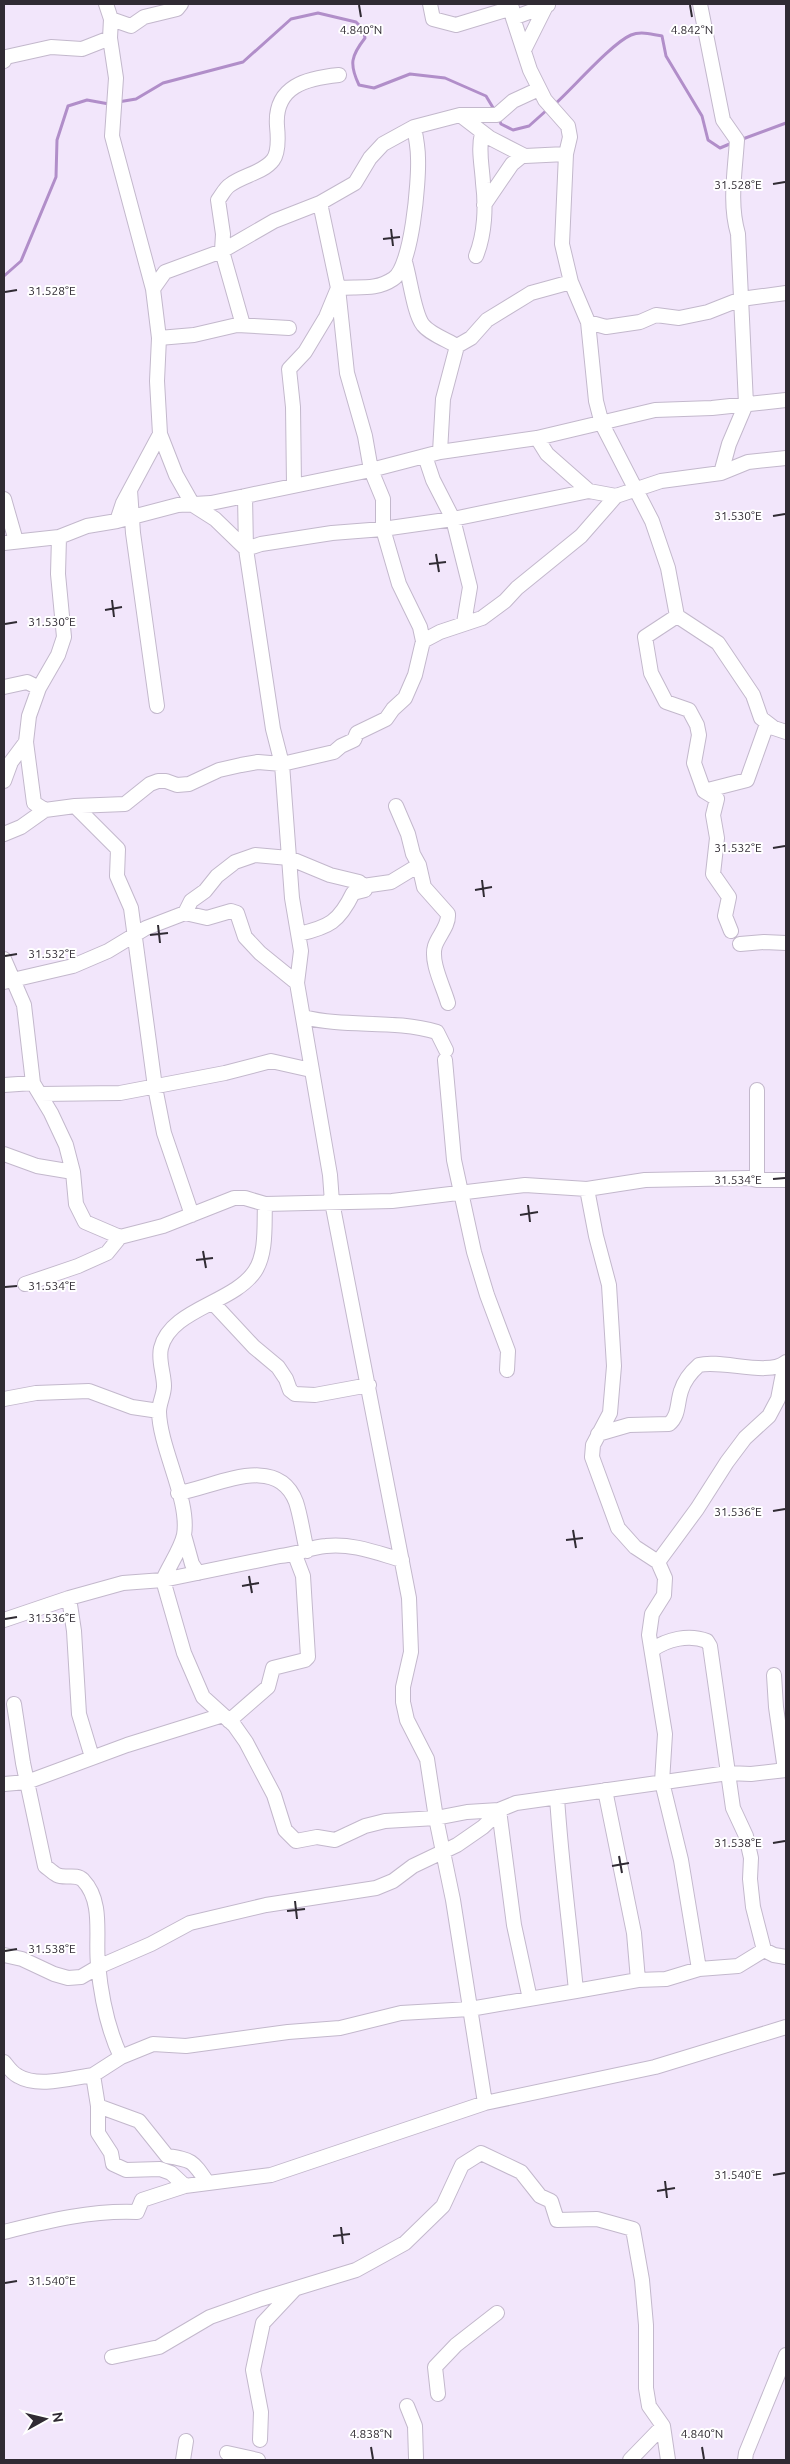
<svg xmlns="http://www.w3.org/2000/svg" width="790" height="2464" font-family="Ubuntu,sans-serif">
<rect width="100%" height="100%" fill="#f2e6fb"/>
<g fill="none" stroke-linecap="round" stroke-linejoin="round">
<path stroke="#b18ec9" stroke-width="3" d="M 118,102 L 136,99 L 163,83 L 243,62 L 291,19 L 318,13 L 356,22 L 363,29 L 365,38 C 351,56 349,64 359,85 L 374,88 L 410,74 L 445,78 L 486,96 L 495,111
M 555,104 C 573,88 612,43 631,35 C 640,31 652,34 662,36 L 666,56 L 702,116 L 708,140 L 720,148 L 732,143
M 499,119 L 501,124 L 513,130 L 529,126 L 548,109
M 740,140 L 786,123
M 4,276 L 21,261 L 56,177 L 57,140 L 68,106 L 87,100 L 109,104"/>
<defs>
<path id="minor" d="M 106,4 L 111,19 L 110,38 L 116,78 L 112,136 L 153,289 L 159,338 L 157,381 L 160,434 L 176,475 L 193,505 L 215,519 L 246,549 L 261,544 L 332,533 L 383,529 L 453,519 L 589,491 L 616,496 L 661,481 L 721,473 L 748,462 L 786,458
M 430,4 L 433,19 L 456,25 L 512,8
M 511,4 L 513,18 L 530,70 L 545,100 L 568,126 L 570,137 L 566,154 L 562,244 L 571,282 L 588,322 L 596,401 L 602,424 L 652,521 L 668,568 L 677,616 L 645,637 L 651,673 L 666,702 L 689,710 L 697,725 L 699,735 L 694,763 L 704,791 L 717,799 L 713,815 L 717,838 L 713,874 L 729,897 L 725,916 L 731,931
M 700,4 L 723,120 L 737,140 C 735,172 729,203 738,234 L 746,404 L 729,444 L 721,473
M 513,18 L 548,5
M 111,19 L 131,26 L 144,17 L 177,9 L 181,4
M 524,50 L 546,6
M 4,61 L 6,57 L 51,47 L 82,49 L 110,38
M 460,115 L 490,138 L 525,156 L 566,154
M 320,203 L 338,288 L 347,373 L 365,436 L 371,470 L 383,499 L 383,529 L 399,584 L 420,627 L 423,641
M 484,205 L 512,164 L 523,155
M 476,256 C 485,234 486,206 483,183 C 482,165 478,150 482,133
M 405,262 C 410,278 414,314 423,325 C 430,334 447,340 457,346
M 153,289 L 165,272 L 222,251 L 274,221 L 320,203 L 355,183 L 370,158 L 383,144 L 414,127 L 460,115 L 497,115 L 513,101 L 539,89
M 588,322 L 606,327 L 640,322 L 656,315 L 679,318 L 708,312 L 741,299 L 786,293
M 243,325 L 222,251 L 223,234 L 218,200 C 222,195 225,188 230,185 C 243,175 263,173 273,160 C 279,152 278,136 277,126 C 274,86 307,78 339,75
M 159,338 L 194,335 L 237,325 L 289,328
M 537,438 L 547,454 L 589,491
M 440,452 L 443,399 L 457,346 L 471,338 L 487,320 L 531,293 L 571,282
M 425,456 L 433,480 L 453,519 L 470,587 L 464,623
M 294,485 L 293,407 L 289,369 L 305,352 L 326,317 L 338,288 C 358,286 375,291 393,279 C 412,268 419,180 418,158 C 418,148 416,137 414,127
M 130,490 L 133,533 L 157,706
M 245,496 L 246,549 L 273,729 L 282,764 L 292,898 L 301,951 L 297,983 L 330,1175 L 332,1202 L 409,1598 L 411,1652 L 403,1687 L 403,1702 L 407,1720 L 427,1759 L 436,1818 L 453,1900 L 485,2103
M 4,499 L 16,541
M 117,521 L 123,503 L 160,434
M 4,543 L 59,537 L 87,526 L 117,521 L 178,505 L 211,503 L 245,496 L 371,470 L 440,452 L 537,438 L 655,410 L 712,408 L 786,400
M 677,616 L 718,643 L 753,695 L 761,718 L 774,728 L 786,732
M 4,687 L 27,682 L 39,688
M 26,742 L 34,803 L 45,810 L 75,806 L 118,849 L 117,876 L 131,908 L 155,1087 L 164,1133 L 192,1215
M 4,781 L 11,762 L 26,742 L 29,716 L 39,688 L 58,655 L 64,637 L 58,574 L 59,537
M 704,791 L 747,780 L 767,724
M 75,806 L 125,804 L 150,784 L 158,781 L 166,781 L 177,785 L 189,784 L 219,770 L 241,765 L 258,762 L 282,764 L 334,752 L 341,746 L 354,740 L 357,733 L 386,719 L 393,709 L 405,698 L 415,675 L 423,641 L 440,632 L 482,618 L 505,601 L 517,588 L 581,536 L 616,496
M 396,806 L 408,834 L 413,854 L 419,865 L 424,887 L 448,914 C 449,926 438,936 435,946 C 430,962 444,988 448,1003
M 4,834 L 21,827 L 45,810
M 185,913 L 191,901 L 205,891 L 217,876 L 235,862 L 255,855 L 289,858 L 330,875 L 359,882 L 363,886 L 391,882 L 419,865
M 299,934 C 329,927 339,922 353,893 L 365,890
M 740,944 L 764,942 L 786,943
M 4,959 L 24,1005 L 33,1083 L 51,1113 L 66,1145 L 73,1172 L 76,1204 L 85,1222 L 120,1237 L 163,1226 L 234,1198 L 245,1198 L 265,1204 L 392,1201 L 525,1185 L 587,1189 L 645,1180 L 749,1178 L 757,1180 L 786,1180
M 4,982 L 73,966 L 108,951 L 146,928 L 185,913 L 207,918 L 231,911 L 237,913 L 245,937 L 260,953 L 297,983
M 303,1017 C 347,1028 393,1019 437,1032 L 446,1050
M 445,1060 L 454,1160 L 474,1252 L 487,1295 L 508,1351 L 507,1370
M 4,1085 L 33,1083
M 757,1090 L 757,1180
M 40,1094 L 120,1093 L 225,1073 L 271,1061 L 311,1070
M 4,1154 L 37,1166 L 73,1172
M 587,1189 L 596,1236 L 609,1285 L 614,1366 L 610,1413 L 593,1445 L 592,1457 L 618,1528 L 635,1547 L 658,1562 L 665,1578 L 664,1595 L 652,1614 L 649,1635 L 665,1734 L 662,1782
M 265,1204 C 264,1223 267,1253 255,1271 C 234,1303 170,1309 161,1348 C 158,1360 164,1374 164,1386 C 164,1395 159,1403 159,1412 C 160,1449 190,1500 184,1535 C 181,1549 169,1566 163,1580 L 184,1653 L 203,1697 L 234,1725 L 246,1742 L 274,1795 L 285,1830 L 296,1841 L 317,1837 L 335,1840 L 365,1826 L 385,1821 L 436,1818 L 467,1812 L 499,1810 L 516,1803 L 728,1773 L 751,1774 L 786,1770
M 25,1284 L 78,1266 L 107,1253 L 120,1237
M 213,1303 L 254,1347 L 278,1367 L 286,1379 L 290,1390 L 295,1394 L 315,1395 L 369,1385
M 4,1399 L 36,1393 L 89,1391 L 132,1407 L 159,1411
M 598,1434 L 629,1425 L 669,1424 C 679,1416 677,1403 681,1391 C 684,1381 691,1372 699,1365 C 721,1359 769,1377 786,1362
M 178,1493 C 213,1488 277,1451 296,1502 C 301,1517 303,1535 307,1551
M 184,1535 L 192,1564 L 198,1573
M 658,1562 L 697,1509 L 727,1462 L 745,1438 L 769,1416 L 778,1399 L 785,1363
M 69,1598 L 74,1631 L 79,1714 L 92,1757
M 4,1620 L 69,1598 L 123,1583 L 163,1580 L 280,1556 C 296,1555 310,1547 326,1546 C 352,1543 377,1553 402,1560
M 652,1650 C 667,1639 689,1634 707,1641 L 710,1646 L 733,1808 L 746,1836 L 751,1858 L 750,1879 L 753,1907 L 764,1950
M 774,1675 L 776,1707 L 785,1770
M 14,1704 L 23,1763 L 45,1866 C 49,1869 53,1873 57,1875 C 65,1879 76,1873 83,1880 C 104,1902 95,1937 98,1964 C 101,1996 107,2028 121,2057 L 93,2075 L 98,2106 L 98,2133 L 111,2153 L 113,2164 L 126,2170 L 160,2169 L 171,2173 L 185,2186
M 229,1721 L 268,1687 L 273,1668 L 305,1660 L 308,1657 L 303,1576 L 295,1555
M 662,1782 L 681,1860 L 699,1969
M 4,1784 L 27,1782 L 127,1745 L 223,1715
M 605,1790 L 634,1933 L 638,1980
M 557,1797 C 561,1862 570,1926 576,1991 L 638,1980 L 666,1979 L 699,1969 L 738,1966 L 764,1950 L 774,1955 L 786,1957
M 499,1810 L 514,1925 L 530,1999
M 4,1955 L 22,1959 L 54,1974 L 68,1978 L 81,1977 L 98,1967 L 151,1944 L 190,1923 L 266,1905 L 376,1888 L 393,1881 L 413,1866 L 457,1845 L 483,1827 L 502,1809
M 121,2057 L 153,2044 L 186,2046 L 288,2032 L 340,2028 L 401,2013 L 470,2009 L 576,1991
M 4,2062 C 8,2067 12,2073 18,2076 C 38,2088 71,2078 93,2075
M 98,2106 L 139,2121 L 167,2156 C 192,2160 192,2160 207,2182
M 4,2232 C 48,2221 91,2210 137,2212 L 142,2200 L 185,2186 L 271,2175 L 485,2103 L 655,2067 L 786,2027
M 112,2357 L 159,2347 L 210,2317 L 261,2299 L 356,2270 L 405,2243 L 443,2206 L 462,2165 L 481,2153 L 521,2172 L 540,2196 L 551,2201 L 557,2220 L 597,2219 L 633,2229 L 642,2280 L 646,2325 L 646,2388 L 649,2406 L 663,2426 L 668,2460
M 438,2394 L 435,2367 L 456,2345 L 497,2313
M 407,2406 L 415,2426 L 416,2458
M 260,2440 L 261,2412 L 253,2370 L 263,2323 L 294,2290
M 227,2453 L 258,2460
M 183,2460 L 186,2441
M 630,2460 L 663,2426
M 745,2460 L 746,2453 L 786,2355"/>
</defs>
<use href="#minor" stroke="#c3b8cc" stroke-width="16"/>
<use href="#minor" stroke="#fff" stroke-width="14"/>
</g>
<path fill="none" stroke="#302b33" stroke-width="2" d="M 359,5 L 361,17M 690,5 L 692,17M 773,184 L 785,182M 391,229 L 393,246M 383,239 L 400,237M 5,292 L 17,290M 773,516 L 785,514M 436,554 L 439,572M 429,564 L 446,562M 112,600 L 114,617M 105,610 L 122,607M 5,624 L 17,622M 773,848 L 785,846M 482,880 L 484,897M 475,890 L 492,887M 158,925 L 160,943M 150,935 L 168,933M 5,956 L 17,954M 773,1179 L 785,1178M 528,1205 L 530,1222M 520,1215 L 538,1212M 203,1251 L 206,1268M 196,1260 L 213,1258M 5,1287 L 17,1286M 773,1511 L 785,1509M 573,1530 L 576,1548M 566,1540 L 583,1538M 249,1576 L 252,1593M 242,1586 L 259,1583M 5,1619 L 17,1617M 773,1843 L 785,1841M 619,1856 L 622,1873M 612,1866 L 629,1863M 295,1901 L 297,1919M 287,1911 L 305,1909M 5,1951 L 17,1949M 773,2175 L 785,2173M 665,2181 L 667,2198M 657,2191 L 675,2188M 341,2227 L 343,2244M 333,2236 L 350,2234M 5,2283 L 17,2281M 371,2447 L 373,2459M 702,2447 L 704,2459"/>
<g font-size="12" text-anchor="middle" fill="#302b33" stroke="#fff" stroke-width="4" stroke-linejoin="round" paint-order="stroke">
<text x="361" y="34">4.840°N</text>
<text x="692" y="34">4.842°N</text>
<text x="738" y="189">31.528°E</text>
<text x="52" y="295">31.528°E</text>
<text x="738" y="520">31.530°E</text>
<text x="52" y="626">31.530°E</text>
<text x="738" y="852">31.532°E</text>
<text x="52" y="958">31.532°E</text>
<text x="738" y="1184">31.534°E</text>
<text x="52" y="1290">31.534°E</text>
<text x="738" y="1516">31.536°E</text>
<text x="52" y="1622">31.536°E</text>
<text x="738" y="1847">31.538°E</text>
<text x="52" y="1953">31.538°E</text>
<text x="738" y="2179">31.540°E</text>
<text x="52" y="2285">31.540°E</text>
<text x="371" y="2438">4.838°N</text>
<text x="702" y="2438">4.840°N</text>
</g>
<rect width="790" height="2464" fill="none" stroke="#302b33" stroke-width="10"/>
<g transform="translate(45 2419) rotate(82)" stroke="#ffffff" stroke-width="4" paint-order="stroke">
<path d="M0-4L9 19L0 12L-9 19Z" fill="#302b33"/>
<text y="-8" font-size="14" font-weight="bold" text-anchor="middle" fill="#302b33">N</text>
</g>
</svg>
